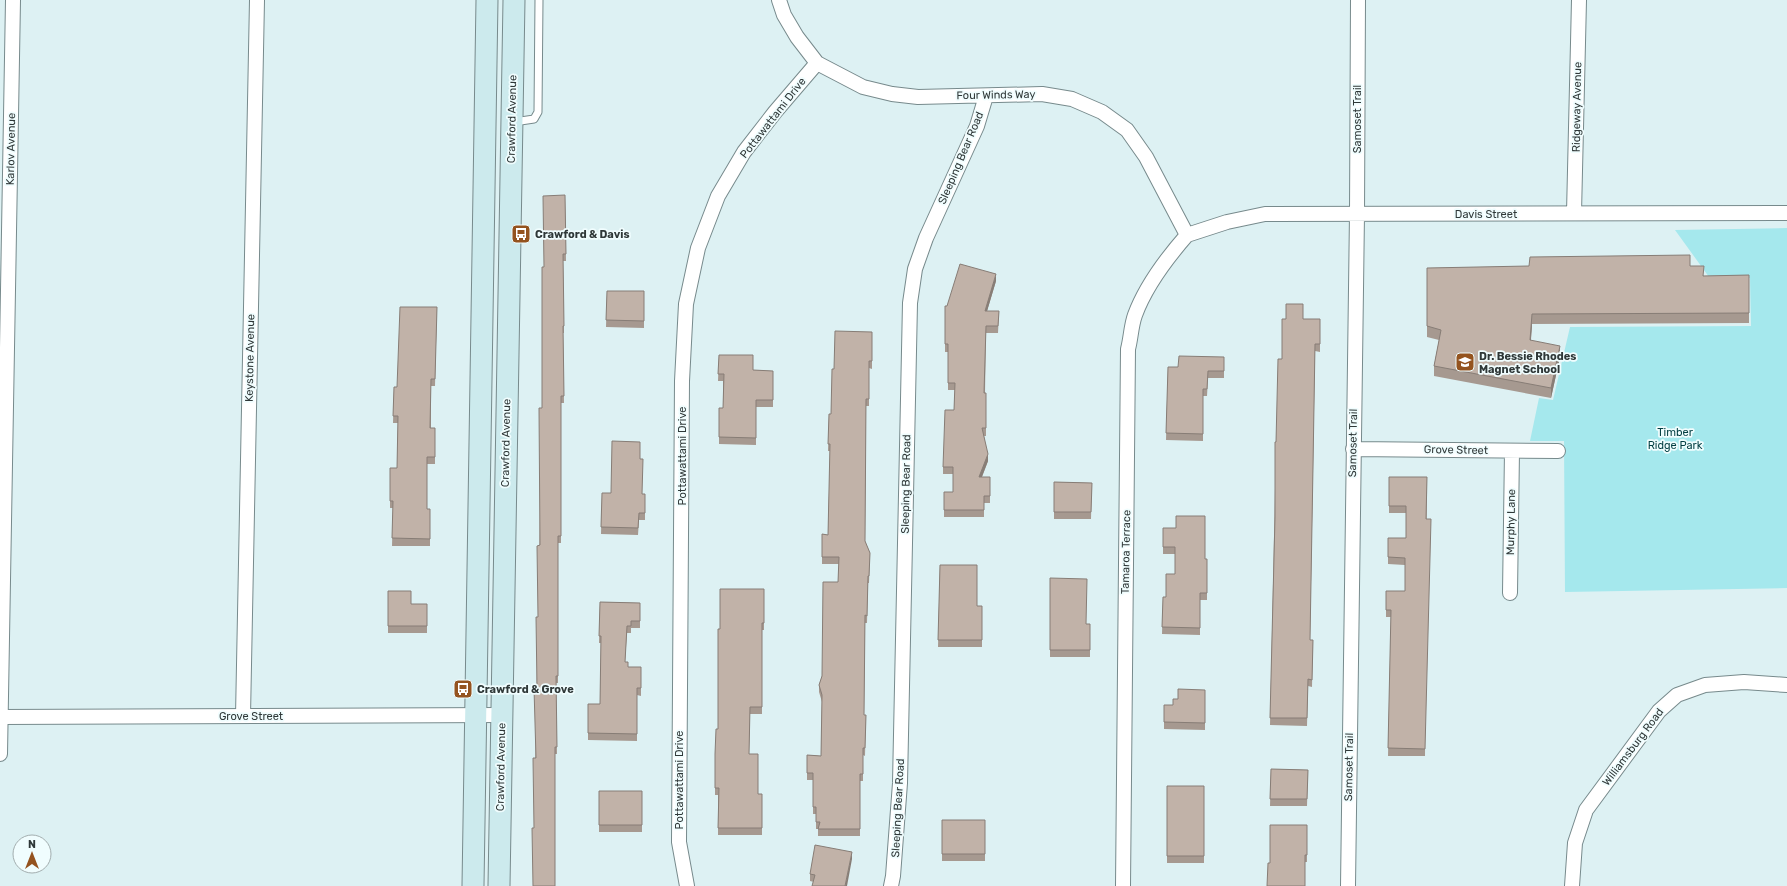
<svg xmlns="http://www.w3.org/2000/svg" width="1787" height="886" font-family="Rubik,sans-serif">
<rect width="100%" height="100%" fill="#ddf1f3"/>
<path fill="#a5e8ed" d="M 1787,228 L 1787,588 L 1565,592 L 1564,441 L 1530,441 L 1539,398 L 1553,400 L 1570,327 L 1751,326 L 1750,278 L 1709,277 L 1675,230 Z"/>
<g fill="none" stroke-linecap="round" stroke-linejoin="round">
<defs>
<path id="lane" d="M 514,122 L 534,119 L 538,112 L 539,0"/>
<path id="street" d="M 779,0 L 784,15 L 797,37 L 817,63 L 863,87 L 892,94 L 918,97 L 1042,94 L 1072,99 L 1102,112 L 1127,130 L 1146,157 L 1187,235
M 1574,213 L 1579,0
M 1187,235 L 1227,222 L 1265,214 L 1787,213
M 1353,449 L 1558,451
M 1510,593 L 1512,451
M 243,716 L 257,0
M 0,717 L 502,715
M 0,754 L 13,0
M 687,886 L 679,842 L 682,381 L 686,304 L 698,248 L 718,196 L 744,152 L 775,112 L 817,63
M 891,886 L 893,876 L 900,783 L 910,303 L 915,269 L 926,238 L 977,126 L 986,96
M 1123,886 L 1128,349 C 1131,338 1131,326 1135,315 C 1146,285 1166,259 1187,235
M 1348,886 L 1357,214 L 1358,0
M 1572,886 L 1575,843 L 1586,810 L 1659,711 L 1677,695 L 1705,685 L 1744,682 L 1787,685"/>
<path id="secondary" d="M 473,886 L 487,0
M 499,886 L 514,0"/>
</defs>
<use href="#lane" stroke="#778a8c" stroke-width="9"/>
<use href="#street" stroke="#778a8c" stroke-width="16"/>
<use href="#secondary" stroke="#778a8c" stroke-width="23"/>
<use href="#lane" stroke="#fff" stroke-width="7"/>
<use href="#street" stroke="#fff" stroke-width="14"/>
<use href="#secondary" stroke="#cceaed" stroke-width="21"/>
</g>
<path fill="#a69990" d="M 565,195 L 566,261 L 563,261 L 564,333 L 563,333 L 564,403 L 561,403 L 561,543 L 558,543 L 558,683 L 556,683 L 557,754 L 555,754 L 534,828 L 542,408 L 544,267 Z
M 1690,266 L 1704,276 L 1749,275 L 1749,323 L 1532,324 L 1531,340 L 1560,357 L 1551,398 L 1434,376 L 1434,366 L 1439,340 L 1427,337 L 1427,268 Z
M 996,281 L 987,311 L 999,311 L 998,333 L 986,333 L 985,393 L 986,393 L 986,436 L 984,436 L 988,461 L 982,477 L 990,477 L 990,503 L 984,503 L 984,517 L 944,517 L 944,492 L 953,492 L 953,474 L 943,474 L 943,467 L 954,410 L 955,390 L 948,390 L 948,352 L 945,352 L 945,306 L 947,306 Z
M 607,291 L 644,291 L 644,328 L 606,327 Z
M 437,307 L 435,386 L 431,386 L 431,428 L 435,428 L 435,464 L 427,464 L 427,509 L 430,509 L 430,546 L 392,546 L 393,508 L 390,508 L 390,468 L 397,468 L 398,423 L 393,423 L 394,387 L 397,387 Z
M 1303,319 L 1320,319 L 1320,352 L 1315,351 L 1313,473 L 1310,640 L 1313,640 L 1312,687 L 1308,686 L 1307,726 L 1270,725 L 1276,442 L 1282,359 Z
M 872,332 L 872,369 L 869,368 L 869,406 L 866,406 L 865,541 L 870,553 L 869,583 L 868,583 L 867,623 L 865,623 L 864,715 L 866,715 L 865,756 L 863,755 L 863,781 L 860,781 L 860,836 L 818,836 L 818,829 L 816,829 L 816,814 L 813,814 L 813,780 L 807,780 L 807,755 L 821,756 L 822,702 L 819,692 L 819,685 L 822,676 L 838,582 L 839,564 L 822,564 L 822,534 L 828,535 L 830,451 L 828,451 L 829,414 L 831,414 L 834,369 Z
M 719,355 L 753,370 L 773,371 L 773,407 L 756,407 L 756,445 L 719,444 L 719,408 L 723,408 L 723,381 L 718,381 Z
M 1224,357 L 1224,378 L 1208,378 L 1207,396 L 1203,396 L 1203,441 L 1166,440 L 1168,367 L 1178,367 Z
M 640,459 L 642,494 L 645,494 L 645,520 L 639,520 L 638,535 L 601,534 L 602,493 L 611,493 Z
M 1389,477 L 1427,477 L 1425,756 L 1388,756 L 1391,617 L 1386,617 L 1386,591 L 1405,591 L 1405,565 L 1388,564 L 1388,538 L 1406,538 L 1406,513 L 1389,513 Z
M 1054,482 L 1092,483 L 1091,519 L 1054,519 Z
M 1163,528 L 1205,559 L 1207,559 L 1207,600 L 1200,600 L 1200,635 L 1162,634 L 1163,597 L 1166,597 L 1175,574 L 1175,554 L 1163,554 Z
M 940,565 L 977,606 L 982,606 L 982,647 L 938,647 Z
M 1050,578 L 1086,624 L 1090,624 L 1090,657 L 1050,657 Z
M 764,589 L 764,630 L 762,630 L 762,714 L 750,714 L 749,754 L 758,794 L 762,794 L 762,835 L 718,835 L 718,795 L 715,795 L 715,754 L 718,729 L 720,629 Z
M 388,591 L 411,604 L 427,604 L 427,633 L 388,633 Z
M 600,602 L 640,603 L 640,628 L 631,628 L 631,633 L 627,633 L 625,662 L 628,667 L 641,667 L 641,696 L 637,695 L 637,741 L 588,740 L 588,704 L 600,704 L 601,643 L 599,643 Z
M 1205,690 L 1205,730 L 1164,729 L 1164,705 L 1173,705 L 1178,699 Z
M 1271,769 L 1308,770 L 1307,806 L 1270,806 Z
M 1167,786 L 1204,786 L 1204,863 L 1167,863 Z
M 599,791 L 642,791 L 642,832 L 599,832 Z
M 942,820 L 985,820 L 985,861 L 942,861 Z
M 1307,825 L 1307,862 L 1270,863 Z
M 852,859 L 814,882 L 810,881 L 810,874 Z"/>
<path fill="#877d76" d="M 996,274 L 996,281 L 985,318 L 985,311 Z
M 1532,314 L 1532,324 L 1530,351 L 1530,340 Z
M 1560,346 L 1560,357 L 1551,398 L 1551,388 Z
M 988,454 L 988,461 L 979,484 L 979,477 Z
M 852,852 L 852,859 L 847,886 L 845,886 Z"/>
<path fill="#c1b2a8" stroke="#877d76" d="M 565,195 L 566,254 L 563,254 L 564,326 L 563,326 L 564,396 L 561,396 L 561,536 L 558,536 L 558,676 L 556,676 L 557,747 L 555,747 L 555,886 L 533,886 L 532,828 L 534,828 L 533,758 L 536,758 L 534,688 L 537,688 L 536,617 L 538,617 L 537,546 L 540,545 L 539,408 L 542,408 L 542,267 L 544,267 L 543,196 Z
M 1690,255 L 1690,266 L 1704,266 L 1703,276 L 1749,275 L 1749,313 L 1532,314 L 1530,340 L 1560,346 L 1551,388 L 1434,366 L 1441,330 L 1427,326 L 1427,268 L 1529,266 L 1530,257 Z
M 960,264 L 996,274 L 985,311 L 999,311 L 998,326 L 986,326 L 984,393 L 986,393 L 986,428 L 982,428 L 988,454 L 979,477 L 990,477 L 990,496 L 984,496 L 984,510 L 944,510 L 944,492 L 953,492 L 953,467 L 943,467 L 945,410 L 954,410 L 955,383 L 948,383 L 948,344 L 945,344 L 945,306 L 947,306 Z
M 607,291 L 644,291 L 644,321 L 606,320 Z
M 1286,304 L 1303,304 L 1303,319 L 1320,319 L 1320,344 L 1315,344 L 1313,466 L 1310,640 L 1313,640 L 1312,680 L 1308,679 L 1307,718 L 1270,718 L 1275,517 L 1275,442 L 1276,442 L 1278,359 L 1282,359 L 1282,319 L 1286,319 Z
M 400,307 L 437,307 L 435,379 L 431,379 L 430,428 L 435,428 L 435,457 L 427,457 L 427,509 L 430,509 L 430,539 L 392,538 L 393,501 L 390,501 L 390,468 L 397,468 L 398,416 L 393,416 L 394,387 L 397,387 Z
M 835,331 L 872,332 L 872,361 L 869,361 L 869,399 L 866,399 L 865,541 L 870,553 L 869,576 L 868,576 L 867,616 L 865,615 L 864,715 L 866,715 L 865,748 L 863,748 L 863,774 L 860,774 L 860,829 L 818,829 L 820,822 L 816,822 L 816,807 L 813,807 L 813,773 L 807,773 L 807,755 L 821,756 L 822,695 L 819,685 L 822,676 L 823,582 L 838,582 L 839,557 L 822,557 L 822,534 L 828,535 L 830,444 L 828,444 L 829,414 L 831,414 L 832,369 L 834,369 Z
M 719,355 L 753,355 L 753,370 L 773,371 L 773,400 L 756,400 L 756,438 L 719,437 L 719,408 L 723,408 L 724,374 L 718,374 Z
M 1179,356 L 1224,357 L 1224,371 L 1208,371 L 1207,389 L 1203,389 L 1203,434 L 1166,433 L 1168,367 L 1178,367 Z
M 612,441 L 640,442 L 640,459 L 643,459 L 642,494 L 645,494 L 645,513 L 639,513 L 638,528 L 601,527 L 602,493 L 611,493 Z
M 1389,477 L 1427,477 L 1426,519 L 1431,519 L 1425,749 L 1388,748 L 1391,610 L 1386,610 L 1386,591 L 1405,591 L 1405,558 L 1388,557 L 1388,538 L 1406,538 L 1406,506 L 1389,506 Z
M 1054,482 L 1092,483 L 1091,512 L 1054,512 Z
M 1176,516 L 1205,516 L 1205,559 L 1207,559 L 1207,593 L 1200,593 L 1200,628 L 1162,627 L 1163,597 L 1166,597 L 1166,574 L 1175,574 L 1175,547 L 1163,547 L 1163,528 L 1176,528 Z
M 940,565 L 977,565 L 977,606 L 982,606 L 982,640 L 938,640 Z
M 1050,578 L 1087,579 L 1086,624 L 1090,624 L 1090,650 L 1050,650 Z
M 720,589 L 764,589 L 764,623 L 762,623 L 762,707 L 750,707 L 749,754 L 758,754 L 758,794 L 762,794 L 762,828 L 718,828 L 719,788 L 715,788 L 715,754 L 716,729 L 718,729 L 718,629 L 720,629 Z
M 388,591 L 411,591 L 411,604 L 427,604 L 427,626 L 388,626 Z
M 600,602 L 640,603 L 640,621 L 631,621 L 631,626 L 627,626 L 625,662 L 628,662 L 628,667 L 641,667 L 641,688 L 637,688 L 637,734 L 588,733 L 588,704 L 600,704 L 601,636 L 599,636 Z
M 1178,689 L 1205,690 L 1205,723 L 1164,722 L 1164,705 L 1173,705 L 1173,699 L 1178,699 Z
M 1271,769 L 1308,770 L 1307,799 L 1270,799 Z
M 1167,786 L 1204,786 L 1204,856 L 1167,856 Z
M 599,791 L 642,791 L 642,825 L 599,825 Z
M 942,820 L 985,820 L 985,854 L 942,854 Z
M 1270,825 L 1307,825 L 1307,855 L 1305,855 L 1305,886 L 1267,886 L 1268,863 L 1270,863 Z
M 815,845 L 852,852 L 845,886 L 812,886 L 815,875 L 810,874 Z"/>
<defs>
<symbol id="bus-square" viewBox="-11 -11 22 22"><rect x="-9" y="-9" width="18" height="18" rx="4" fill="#94531f" stroke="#f0fdfe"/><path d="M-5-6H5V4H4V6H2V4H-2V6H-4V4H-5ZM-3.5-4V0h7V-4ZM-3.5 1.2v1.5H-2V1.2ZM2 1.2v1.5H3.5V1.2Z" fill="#fff"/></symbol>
<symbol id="school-square" viewBox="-11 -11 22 22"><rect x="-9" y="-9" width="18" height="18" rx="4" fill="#94531f" stroke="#f0fdfe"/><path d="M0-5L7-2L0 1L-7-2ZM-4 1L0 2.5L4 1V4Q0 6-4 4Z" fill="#fff"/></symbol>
</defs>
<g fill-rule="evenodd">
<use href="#bus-square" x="510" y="223" width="22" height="22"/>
<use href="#school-square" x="1454" y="351" width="22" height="22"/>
<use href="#bus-square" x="452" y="678" width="22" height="22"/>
</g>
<g text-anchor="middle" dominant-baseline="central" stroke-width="3.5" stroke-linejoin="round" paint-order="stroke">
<g font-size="11" fill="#2f3838" stroke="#f0fdfe">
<text transform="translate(996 95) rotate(-1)">Four Winds Way</text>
<text transform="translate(1577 107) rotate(-89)">Ridgeway Avenue</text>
<text transform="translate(773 118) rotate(-52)">Pottawattami Drive</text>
<text transform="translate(512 119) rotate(-89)">Crawford Avenue</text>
<text transform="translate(1357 119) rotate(-90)">Samoset Trail</text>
<text transform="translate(11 149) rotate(-89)">Karlov Avenue</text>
<text transform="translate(961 158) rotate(-67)">Sleeping Bear Road</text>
<text x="1486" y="214">Davis Street</text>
<text transform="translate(250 358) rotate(-89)">Keystone Avenue</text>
<text transform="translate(506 443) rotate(-89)">Crawford Avenue</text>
<text transform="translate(1353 443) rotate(-89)">Samoset Trail</text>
<text transform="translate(1456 450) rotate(1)">Grove Street</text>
<text transform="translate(682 456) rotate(-90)">Pottawattami Drive</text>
<text transform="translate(906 484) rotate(-89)">Sleeping Bear Road</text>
<text transform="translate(1511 522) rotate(-89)">Murphy Lane</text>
<text transform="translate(1126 552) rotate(-89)">Tamaroa Terrace</text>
<text x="251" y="716">Grove Street</text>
<text transform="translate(1633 747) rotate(-53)">Williamsburg Road</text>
<text transform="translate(501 767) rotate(-89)">Crawford Avenue</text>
<text transform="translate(1349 767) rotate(-89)">Samoset Trail</text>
<text transform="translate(679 780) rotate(-90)">Pottawattami Drive</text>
<text transform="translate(898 808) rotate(-87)">Sleeping Bear Road</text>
</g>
<g font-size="11" font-weight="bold" fill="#2f3838" stroke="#f0fdfe" text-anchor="start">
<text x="535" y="234">Crawford &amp; Davis</text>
<text x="1479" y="356">Dr. Bessie Rhodes<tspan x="1479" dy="13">Magnet School</tspan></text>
<text x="477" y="689">Crawford &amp; Grove</text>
</g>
<g font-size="11" fill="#023e42" stroke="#f0fdfe">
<text x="1675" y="432">Timber<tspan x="1675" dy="13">Ridge Park</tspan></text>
</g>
</g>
<g transform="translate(32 854)"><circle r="19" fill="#f0fdfe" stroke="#a3aeaf"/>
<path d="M0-3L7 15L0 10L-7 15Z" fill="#94531f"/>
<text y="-6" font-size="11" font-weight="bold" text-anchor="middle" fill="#2f3838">N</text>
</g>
</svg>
